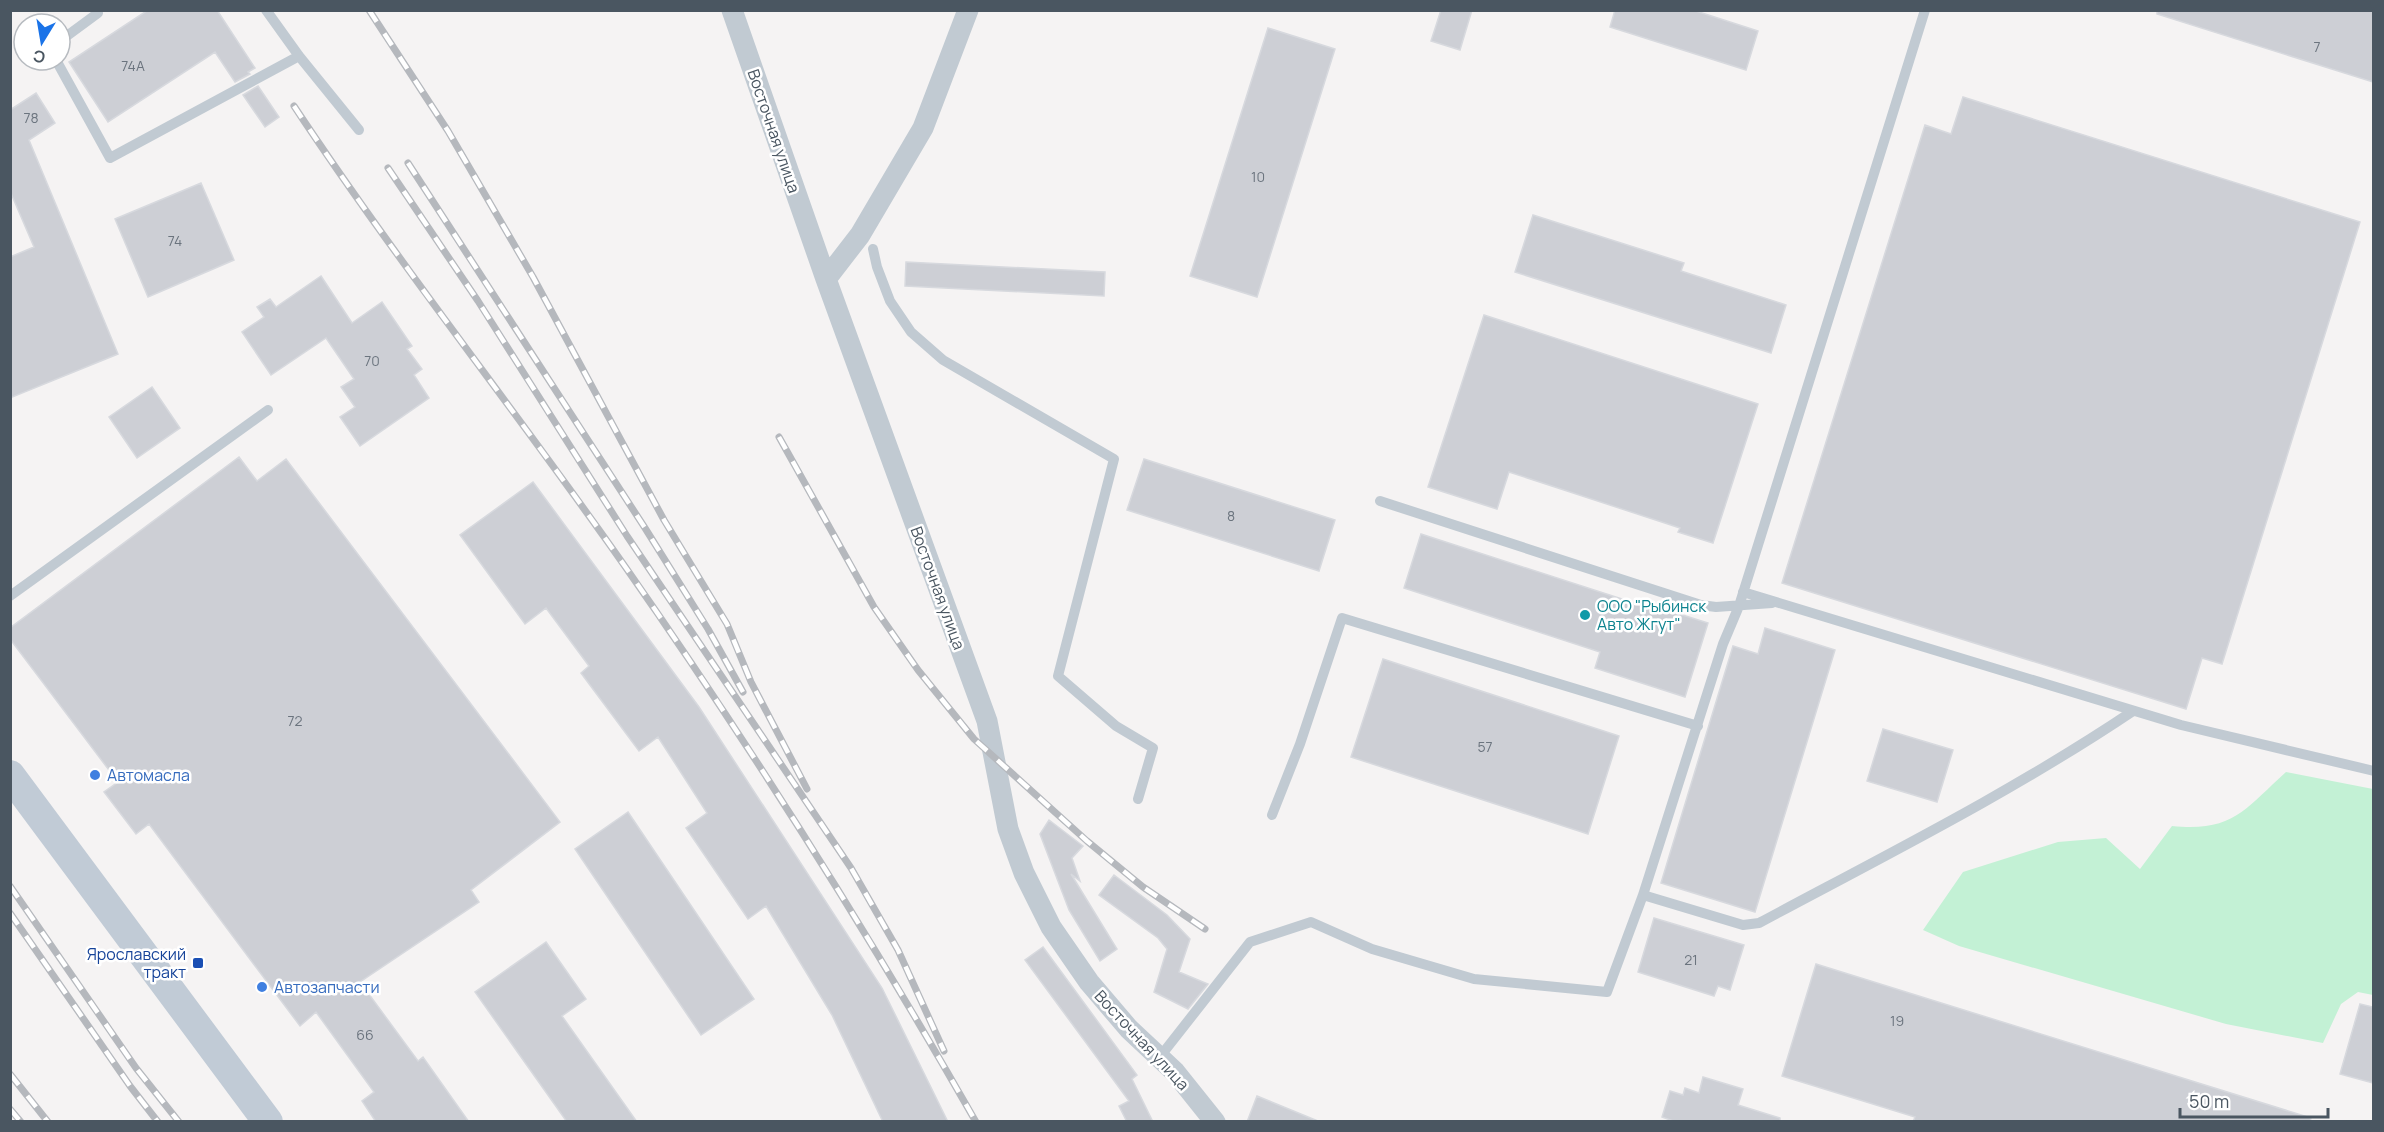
<svg xmlns="http://www.w3.org/2000/svg" width="2384" height="1132" font-family="Manrope,sans-serif">
<rect width="100%" height="100%" fill="#f5f3f3"/>
<path fill="#c3f1d5" d="M 2286,772 L 2373,789 L 2373,995 L 2358,992 L 2341,1004 L 2323,1043 L 2226,1024 L 1959,946 L 1923,930 L 1963,872 L 2058,842 L 2106,838 L 2140,869 L 2172,826 C 2233,832 2244,810 2286,772 Z"/>
<path fill="#cdcfd5" stroke="#d7d9de" stroke-width="1.5" d="M 148,10 L 217,10 L 255,68 L 248,72 L 250,74 L 235,82 L 215,52 L 108,122 L 69,62 Z
M 1441,10 L 1472,10 L 1460,50 L 1431,41 Z
M 1615,10 L 1693,10 L 1758,31 L 1746,70 L 1610,27 Z
M 2157,10 L 2373,10 L 2373,82 L 2157,14 Z
M 1268,28 L 1335,49 L 1257,297 L 1190,276 Z
M 258,86 L 279,117 L 265,127 L 243,95 Z
M 36,93 L 55,123 L 29,140 L 118,354 L 10,398 L 10,257 L 34,247 L 10,191 L 10,110 Z
M 1963,97 L 2360,222 L 2222,664 L 2202,658 L 2186,709 L 1782,583 L 1925,125 L 1951,134 Z
M 201,183 L 234,260 L 148,297 L 115,219 Z
M 1533,215 L 1684,263 L 1681,271 L 1786,305 L 1771,353 L 1515,272 Z
M 906,262 L 1105,272 L 1104,296 L 905,286 Z
M 321,276 L 352,323 L 382,302 L 412,346 L 407,349 L 422,369 L 414,375 L 429,398 L 360,446 L 340,417 L 355,407 L 341,387 L 354,379 L 326,338 L 271,375 L 242,332 L 264,317 L 257,307 L 270,299 L 276,307 Z
M 1484,315 L 1758,404 L 1713,543 L 1678,532 L 1680,528 L 1509,472 L 1497,509 L 1428,487 Z
M 152,387 L 180,428 L 137,458 L 109,417 Z
M 239,457 L 257,481 L 286,459 L 560,822 L 471,890 L 479,902 L 360,982 L 418,1061 L 423,1057 L 469,1122 L 376,1122 L 362,1101 L 374,1092 L 316,1012 L 300,1026 L 149,824 L 136,834 L 104,792 L 118,782 L 10,639 L 10,628 Z
M 1144,459 L 1335,520 L 1319,571 L 1127,510 Z
M 533,482 L 699,707 L 882,988 L 948,1122 L 883,1122 L 832,1015 L 766,906 L 748,919 L 686,828 L 707,813 L 658,737 L 639,751 L 581,673 L 589,666 L 546,608 L 525,624 L 460,535 Z
M 1421,534 L 1656,610 L 1657,607 L 1708,623 L 1685,697 L 1595,668 L 1600,652 L 1404,588 Z
M 1765,628 L 1835,650 L 1755,912 L 1661,883 L 1733,646 L 1758,654 Z
M 1383,659 L 1619,736 L 1588,834 L 1351,757 Z
M 1883,729 L 1953,750 L 1937,802 L 1867,781 Z
M 628,812 L 754,999 L 701,1035 L 575,849 Z
M 1049,820 L 1083,846 L 1072,858 L 1080,881 L 1071,874 L 1117,949 L 1100,961 L 1069,910 L 1040,834 Z
M 1114,875 L 1167,915 L 1190,939 L 1179,972 L 1208,984 L 1188,1009 L 1154,992 L 1167,949 L 1158,938 L 1099,895 Z
M 1654,918 L 1744,945 L 1730,990 L 1718,986 L 1714,996 L 1638,972 Z
M 546,942 L 586,999 L 562,1016 L 637,1122 L 567,1122 L 475,992 Z
M 1043,947 L 1137,1075 L 1132,1079 L 1153,1122 L 1127,1122 L 1119,1106 L 1129,1101 L 1025,960 Z
M 1816,964 L 2311,1118 L 2310,1122 L 1913,1122 L 1915,1117 L 1782,1076 Z
M 2360,1004 L 2373,1007 L 2373,1083 L 2340,1074 Z
M 1703,1077 L 1743,1089 L 1738,1105 L 1780,1118 L 1780,1122 L 1676,1122 L 1662,1117 L 1670,1091 L 1683,1095 L 1685,1088 L 1699,1093 Z
M 1257,1096 L 1318,1121 L 1318,1122 L 1247,1122 Z"/>
<g fill="none" stroke-linecap="round" stroke-linejoin="round">
<path stroke="#c1cad2" stroke-width="10" d="M 266,10 L 299,56 L 359,130
M 1925,10 L 1739,606 L 1723,644 L 1643,895 L 1743,925 L 1759,923 C 1886,855 2014,791 2133,711
M 60,41 L 98,13
M 56,60 L 110,158 L 299,56
M 873,249 L 877,267 L 890,301 L 911,332 L 943,360 L 1114,459 L 1058,676 L 1116,726 L 1153,748 L 1138,799
M 1380,501 L 1701,605 L 1716,607 L 1772,603
M 1743,592 L 2181,725 L 2374,771
M 10,596 L 268,410
M 1272,815 L 1300,744 L 1342,618 L 1698,726
M 1159,1058 L 1250,942 L 1311,922 L 1372,949 L 1474,979 L 1607,992 L 1643,895"/>
<path stroke="#c1cad2" stroke-width="21" d="M 732,10 L 826,279 L 987,721 L 1008,829 L 1024,873 L 1051,927 L 1089,982 L 1129,1029 L 1175,1072 L 1215,1122
M 826,279 L 860,235 L 923,128 L 968,10"/>
<path stroke="#c1cbd6" stroke-width="30" d="M 10,775 L 268,1122"/>
<defs>
<path id="rail" d="M 369,10 L 448,131 L 533,277 L 664,520 L 727,624 L 751,682 L 807,789
M 294,106 C 398,263 516,411 624,565 C 750,745 867,931 976,1122
M 408,163 L 645,528 L 708,629 L 743,692
M 388,168 L 478,301 L 627,536 L 851,868 L 898,950 L 944,1051
M 779,437 L 874,607 L 918,670 L 974,739 L 1087,841 L 1143,887 L 1205,929
M 10,886 L 136,1068 L 179,1122
M 10,913 L 130,1086 L 158,1122
M 10,1074 L 48,1122
M 10,1109 L 21,1122"/>
</defs>
<use href="#rail" stroke="#b5b8bd" stroke-width="7"/>
<use href="#rail" stroke="#fff" stroke-width="4.5" stroke-dasharray="14" stroke-linecap="butt"/>
</g>
<circle fill="#0f9aa8" stroke="#fff" stroke-width="2" cx="1585" cy="615" r="6"/>
<g fill="#3f7fe0" stroke="#fff" stroke-width="2">
<circle cx="95" cy="775" r="6"/>
<circle cx="262" cy="987" r="6"/>
</g>
<rect fill="#1a4fb4" stroke="#fff" stroke-width="2" x="192" y="957" width="12" height="12" rx="3"/>
<g text-anchor="middle" dominant-baseline="central" stroke-width="5" stroke-linejoin="round" paint-order="stroke">
<g font-size="14" fill="#6b747e">
<text x="2317" y="46">7</text>
<text x="133" y="65">74А</text>
<text x="31" y="117">78</text>
<text x="1258" y="176">10</text>
<text x="175" y="240">74</text>
<text x="372" y="360">70</text>
<text x="1231" y="515">8</text>
<text x="295" y="720">72</text>
<text x="1485" y="746">57</text>
<text x="1691" y="959">21</text>
<text x="1897" y="1020">19</text>
<text x="365" y="1034">66</text>
</g>
<g font-size="16" fill="#4a5661" stroke="#fff">
<text transform="translate(774 131) rotate(71)">Восточная улица</text>
<text transform="translate(938 588) rotate(70)">Восточная улица</text>
<text transform="translate(1142 1040) rotate(47)">Восточная улица</text>
</g>
<g font-size="16" fill="#0d838f" stroke="#fff" text-anchor="start">
<text x="1597" y="606">ООО "Рыбинск<tspan x="1597" dy="18">Авто Жгут"</tspan></text>
</g>
<g font-size="16" fill="#366cbe" stroke="#fff" text-anchor="start">
<text x="107" y="775">Автомасла</text>
<text x="274" y="987">Автозапчасти</text>
</g>
<g font-size="16" fill="#164399" stroke="#fff" text-anchor="end">
<text x="186" y="954">Ярославский<tspan x="186" dy="18">тракт</tspan></text>
</g>
</g>
<rect width="2384" height="1132" fill="none" stroke="#4a5661" stroke-width="24"/>
<g transform="translate(42 42) rotate(191)"><circle r="28" fill="#ffffff" stroke="#b7bbc0" stroke-width="1.5"/>
<path d="M0-4.5L10 22L0 15L-10 22Z" fill="#1a73e8"/>
<text y="-9" font-size="16" font-weight="bold" text-anchor="middle" fill="#4a5661">С</text>
</g>
<path d="M2180 1108v9h148v-9" fill="none" stroke="#4a5661" stroke-width="3"/>
<text x="2189" y="1108" font-size="18" fill="#4a5661" stroke="#ffffff" stroke-width="4.5" paint-order="stroke">50 m</text>
</svg>
